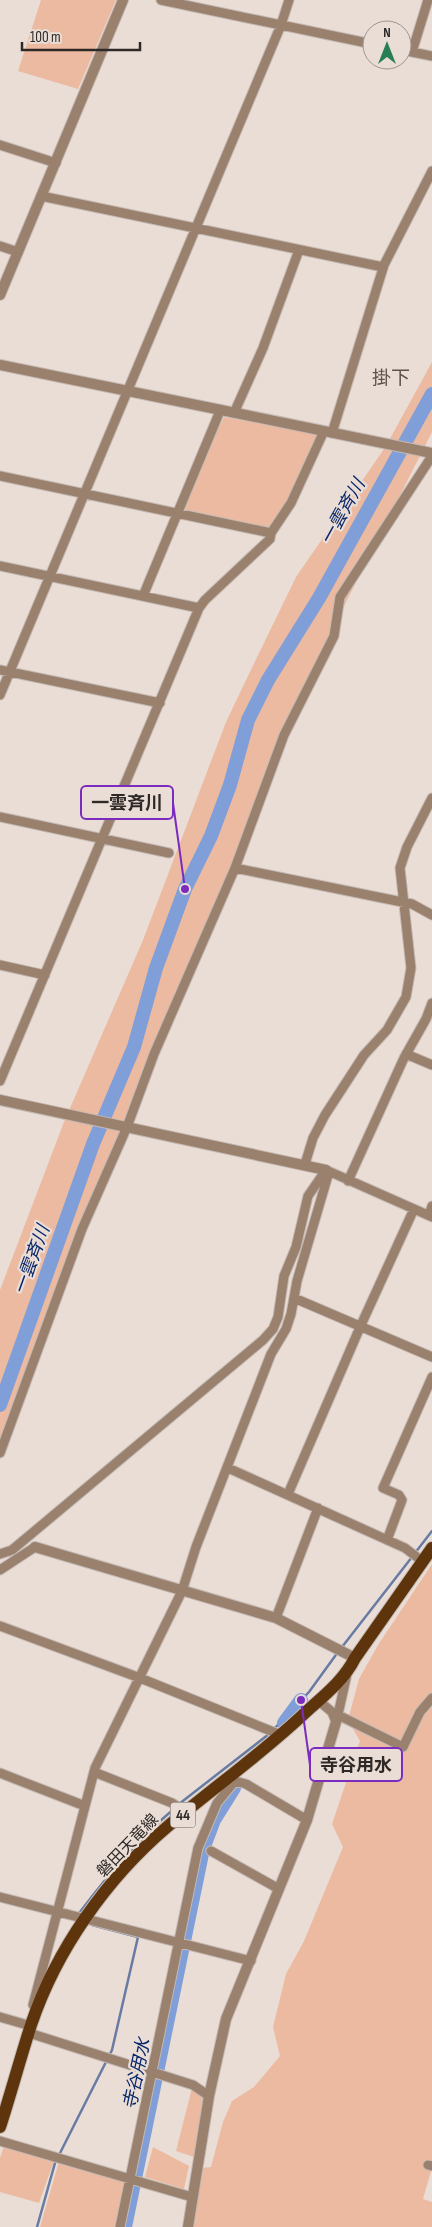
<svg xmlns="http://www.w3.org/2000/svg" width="432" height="2227" font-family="'Sofia Sans Condensed','Noto Sans JP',sans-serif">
<rect width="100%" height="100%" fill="#eaddd6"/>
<path fill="#ecbaa0" d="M 41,0 L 116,0 L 78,89 L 18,71 Z
M 432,362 L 432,432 L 291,711 L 211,924 L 118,1148 L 26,1380 L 0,1452 L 0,1290 L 64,1122 L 143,940 L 226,722 L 247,678 L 296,577 L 386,446 Z
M 224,417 L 318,434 L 274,530 L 177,513 Z
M 432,1564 L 432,2168 L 423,2199 L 432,2202 L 432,2227 L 187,2227 L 201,2168 L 211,2167 L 223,2122 L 232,2101 L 254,2087 L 280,2056 L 273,2027 L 286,1974 L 304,1941 L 343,1847 L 332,1824 L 360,1741 L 348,1720 L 359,1679 L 378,1645 Z
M 192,2088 L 206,2096 L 194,2157 L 176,2151 Z
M 4,2146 L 54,2161 L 39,2203 L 0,2192 L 0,2158 Z
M 153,2147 L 189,2166 L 184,2189 L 145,2177 Z
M 60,2158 L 126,2180 L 117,2227 L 40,2227 Z"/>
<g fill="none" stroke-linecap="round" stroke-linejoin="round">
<path stroke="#677ba3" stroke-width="2.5" d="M 415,1553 L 432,1531
M 342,1647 L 412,1557
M 273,1730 L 309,1692 L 338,1652
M 179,1804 L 269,1734
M 80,1912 C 109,1874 138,1839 175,1808
M 37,2227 L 55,2163 L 112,2050 L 138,1937 L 92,1925"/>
<path stroke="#809ed8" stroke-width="14" d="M 0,1405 L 93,1144 L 134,1047 L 156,968 L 185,889 L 211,836 L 230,785 L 248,720 L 268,680 L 319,598 L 432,394
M 284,1723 L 301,1700
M 125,2227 L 203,1849 L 214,1820 L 234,1788"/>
<defs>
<path id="minor" d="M 161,0 L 372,44
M 402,50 L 432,56
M 412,52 L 428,0
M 0,145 L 56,163
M 41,196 L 383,267
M 0,246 L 18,252
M 234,413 L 263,348 L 299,250
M 332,433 L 384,265 L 432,171
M 0,476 L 271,533
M 0,566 L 199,608
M 143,596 L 220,411
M 0,670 L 160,703
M 0,695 L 281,25 L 289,0
M 0,817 L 169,853
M 235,868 L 412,904 L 432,915
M 0,965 L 45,975
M 406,1054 L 432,1065
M 0,1081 L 199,608 L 205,600 L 270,539 L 271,533 L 291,503 L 324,431
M 305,1164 L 313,1138 L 325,1115 L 364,1055 L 387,1030 L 406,997 L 411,968 L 400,868 L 407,847 L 432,798
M 348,1181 L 404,1058 L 426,1019 L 432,1003
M 429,1215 L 432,1206
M 294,1298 L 432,1357
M 0,1453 L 82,1229 L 127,1127 L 154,1054 L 235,868 L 284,735 L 334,636 L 340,597 L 432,456
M 228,1468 L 405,1548 L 422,1561
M 288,1494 L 361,1325 L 414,1209
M 387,1540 L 402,1500 L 399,1495 L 383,1488 L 432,1377
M 0,1554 L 12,1550 L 263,1340 L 273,1329 L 278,1317 L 284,1276 L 296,1247 L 308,1196 L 326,1170 L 432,1217
M 0,1570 L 35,1547
M 276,1618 L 318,1508
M 0,1626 L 140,1678 L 281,1735
M 319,1701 L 332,1712 L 336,1722
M 338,1715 L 403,1747 L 420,1712 L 432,1698
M 337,1719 L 347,1674
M 94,1772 L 172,1803 L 186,1812
M 0,1773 L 85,1806
M 235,1781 L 246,1784 L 307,1820
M 211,1851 L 279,1889
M 0,1897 L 251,1961
M 33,2005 L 95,1768 L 182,1591 L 196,1547 L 271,1354 L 286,1329 L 291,1314 L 297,1281 L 329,1172
M 0,2017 L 31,2026 L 31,2020
M 29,2033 L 193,2085 L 209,2096
M 0,2141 L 192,2197
M 428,2165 L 432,2166
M 120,2227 L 198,1848 L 217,1803 L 235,1781 L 230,1777"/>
<path id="tertiary" d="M 0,295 L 123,0
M 0,365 L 432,453
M 0,1100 L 326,1170
M 35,1547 L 276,1618 L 355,1658
M 188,2227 L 209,2096 L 226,2019 L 307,1820 L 336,1722"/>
<path id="primary" d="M 0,2127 C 11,2093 20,2059 31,2025 C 56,1950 107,1878 167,1827 C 213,1788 263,1753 307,1711 C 325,1695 344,1680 355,1658 L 432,1548"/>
</defs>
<use href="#minor" stroke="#c4b9b3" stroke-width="11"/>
<use href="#tertiary" stroke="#c4b9b3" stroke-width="12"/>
<use href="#primary" stroke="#c4b9b3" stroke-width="14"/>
<use href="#minor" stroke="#9a816e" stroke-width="9"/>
<use href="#tertiary" stroke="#9a816e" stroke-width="10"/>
<use href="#primary" stroke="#5d340b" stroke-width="12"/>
</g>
<g text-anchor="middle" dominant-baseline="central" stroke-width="4.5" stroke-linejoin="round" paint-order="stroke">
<rect fill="#eaddd6" stroke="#665f5c" stroke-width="1" x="170.5" y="1802.5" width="25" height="25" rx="4"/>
<g font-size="15" font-weight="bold" fill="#2e2927">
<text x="183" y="1815">44</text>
</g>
<g font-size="16" fill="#2e2927" stroke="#eaddd6">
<text transform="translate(128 1846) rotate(-46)">磐田天竜線</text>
</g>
<g font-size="18" font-style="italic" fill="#092669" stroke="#eaddd6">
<text transform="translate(343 512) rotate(-61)">一雲斉川</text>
<text transform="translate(32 1260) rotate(-70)">一雲斉川</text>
<text transform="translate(137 2074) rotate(-78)">寺谷用水</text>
</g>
<g font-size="19" fill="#5c514b" stroke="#eaddd6">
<text x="391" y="378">掛下</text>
</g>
</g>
<path fill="none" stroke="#7b2cbf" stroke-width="2" d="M185 889L173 803M301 1700L310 1765"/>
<g fill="#7b2cbf" stroke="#eaddd6" stroke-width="2">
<circle cx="185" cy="889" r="5"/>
<circle cx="301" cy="1700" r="5"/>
</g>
<g fill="#eaddd6" stroke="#7b2cbf" stroke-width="2">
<rect x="81" y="786" width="92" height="33" rx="5"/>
<rect x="310" y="1748" width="92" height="33" rx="5"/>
</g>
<g font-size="18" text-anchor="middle" font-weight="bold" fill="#2e2927">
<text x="127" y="809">一雲斉川</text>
<text x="356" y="1771">寺谷用水</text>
</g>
<g transform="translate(387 45)"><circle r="24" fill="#eaddd6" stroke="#9f9590"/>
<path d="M0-4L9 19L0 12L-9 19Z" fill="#287f53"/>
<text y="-8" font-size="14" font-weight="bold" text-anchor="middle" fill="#2e2927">N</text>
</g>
<path d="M22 42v8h118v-8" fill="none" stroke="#2e2927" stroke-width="2.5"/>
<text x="30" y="42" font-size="15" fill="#2e2927" stroke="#eaddd6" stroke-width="4" paint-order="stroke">100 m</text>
</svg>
